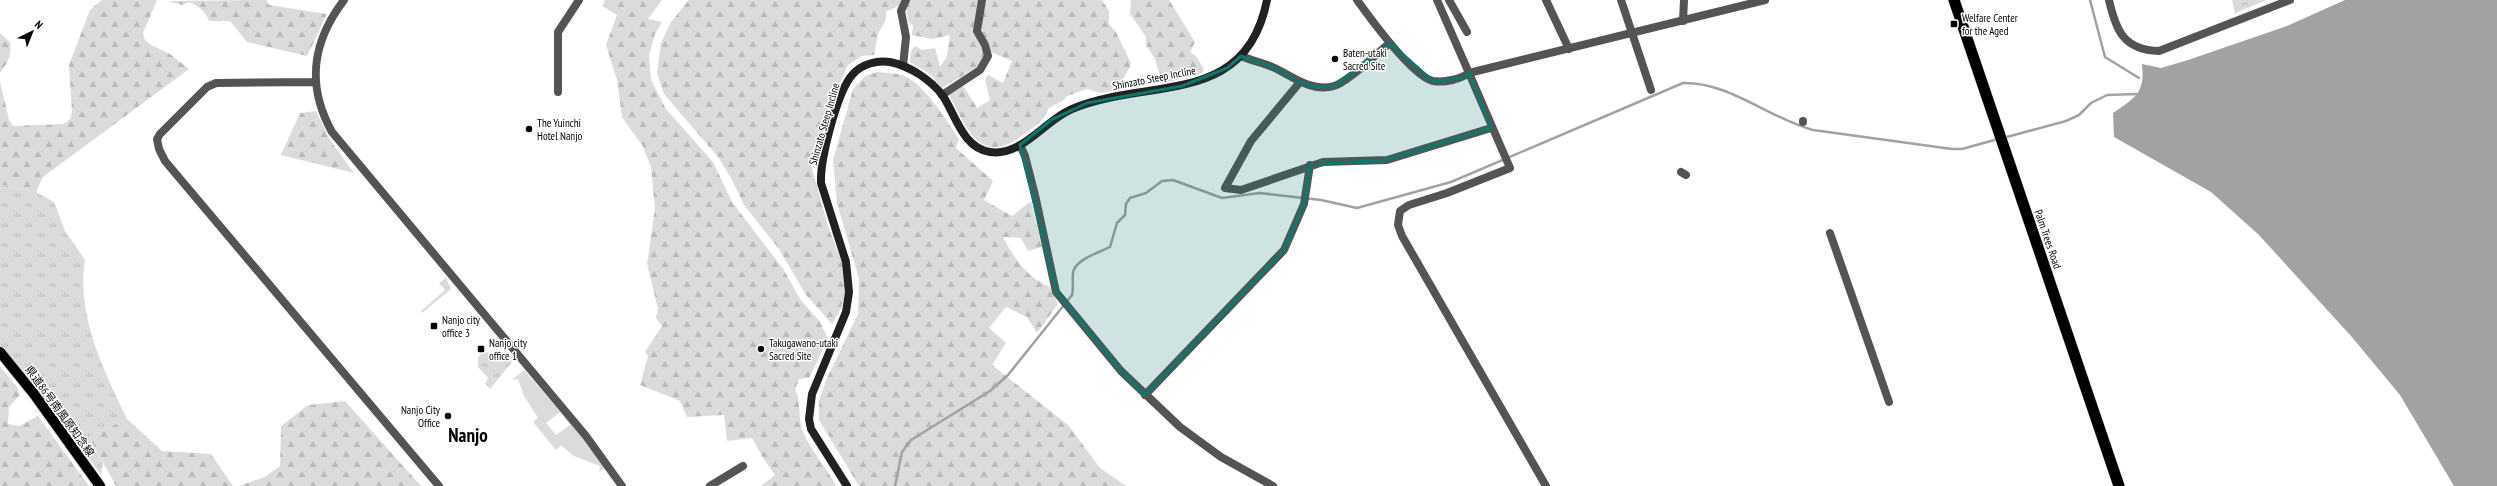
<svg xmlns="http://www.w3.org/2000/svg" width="2497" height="486" font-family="'PT Sans Narrow','Noto Sans JP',sans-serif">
<defs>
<pattern id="grass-tufts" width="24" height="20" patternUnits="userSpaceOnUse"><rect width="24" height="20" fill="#dbdbdb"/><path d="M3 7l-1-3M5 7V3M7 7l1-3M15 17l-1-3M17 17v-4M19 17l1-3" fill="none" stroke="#bababa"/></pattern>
<pattern id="forest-firs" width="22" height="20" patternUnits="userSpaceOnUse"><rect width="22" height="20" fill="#dbdbdb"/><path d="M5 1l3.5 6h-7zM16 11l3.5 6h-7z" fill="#bababa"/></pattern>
<pattern id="park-crowns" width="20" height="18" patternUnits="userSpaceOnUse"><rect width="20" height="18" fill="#dbdbdb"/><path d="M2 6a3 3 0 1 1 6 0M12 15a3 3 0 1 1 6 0" fill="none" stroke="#bababa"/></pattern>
</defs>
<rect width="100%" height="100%" fill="#fff"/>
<path fill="url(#grass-tufts)" d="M 3,185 L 36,192 L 54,202 L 65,231 L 85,260 C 76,316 104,370 127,419 L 89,437 L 103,463 L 101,475 L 33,384 L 0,346 L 0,189 Z
M 446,278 L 451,289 L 422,313 L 421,311 L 445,290 L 439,283 Z
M 483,352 L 505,354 L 512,362 L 490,389 L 485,383 L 488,378 L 478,367 L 478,357 Z"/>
<path fill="url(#forest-firs)" d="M 102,0 L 157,0 L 143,33 L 145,40 L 151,45 L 170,54 L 189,69 L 43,177 L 36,192 L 3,185 L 0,189 L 0,81 L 9,120 L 13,126 L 64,124 L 70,119 L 72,112 L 69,65 L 90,10 Z
M 266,0 L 269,5 L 327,14 L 307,56 L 247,42 L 230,21 L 209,21 C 206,11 198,6 189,2 L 182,5 L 167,1 Z
M 605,0 L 662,0 L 648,19 L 662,22 L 655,34 L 649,56 L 651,80 L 666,109 L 713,162 L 732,202 L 784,270 L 800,299 L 820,322 L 828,339 L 809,378 L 799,379 L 795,389 C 802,403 797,419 804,434 C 812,452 827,468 836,486 L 761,486 L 775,475 L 763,458 L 752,438 L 727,441 L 724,415 L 687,417 L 680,401 L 640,385 L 648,356 L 645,352 L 662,326 L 656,318 L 658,309 L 647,264 L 655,209 L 651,167 L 642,145 L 622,117 L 617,80 L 606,45 L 617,15 L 602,6 Z
M 689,0 L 979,0 L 974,32 L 985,56 L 977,67 L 942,88 L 930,74 L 910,62 L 911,51 L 915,46 L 922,50 L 935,48 L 940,67 L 947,56 L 950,35 L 932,39 L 912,35 L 913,25 L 908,22 L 907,11 L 898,6 L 886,12 L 886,19 L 878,34 L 874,55 L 862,56 L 848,65 L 834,96 L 826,129 L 816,143 L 810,161 L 828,226 L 845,271 L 845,293 L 841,309 L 832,324 L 806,295 L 779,249 L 744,205 L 731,178 L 718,157 L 664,94 L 657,73 L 661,43 L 671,22 Z
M 986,0 L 1102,0 L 1109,11 L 1109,24 L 1116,32 L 1131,63 C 1128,74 1121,79 1118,90 L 1101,93 L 1087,89 L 1067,96 L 1064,100 L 1049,108 C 1044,122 1035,126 1024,134 C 981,168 966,129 949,94 L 962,84 L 977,108 L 990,100 L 985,79 L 988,75 L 1003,83 L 1012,61 L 991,52 C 979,27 980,26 986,0 Z
M 1131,0 L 1169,0 L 1195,42 L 1190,52 L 1196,56 L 1204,69 L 1202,73 L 1165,83 L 1158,70 L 1155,59 L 1146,45 L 1146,37 L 1130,14 Z
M 0,33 L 10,42 C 12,56 8,62 0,73 Z
M 877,72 C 884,73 892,73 899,74 C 923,80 946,120 959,139 L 956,148 L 993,181 L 984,200 L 1012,216 L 1031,201 L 1042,247 L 1028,251 L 1021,238 L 1003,237 C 1014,258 1027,278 1050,287 L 1058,304 L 1037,333 L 1027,317 L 1006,307 L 989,328 L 1006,343 L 992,365 L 1068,425 L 1100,468 L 1126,486 L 859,486 L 819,420 L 819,401 L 827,378 L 858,314 L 859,279 L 837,203 L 833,160 L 853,89 L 865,76 Z
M 316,111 L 330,140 L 354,173 L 281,155 L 300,113 Z
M 0,366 L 17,387 L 20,395 L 9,407 L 8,424 L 19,426 L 38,416 L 89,486 L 0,486 Z
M 345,401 L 421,486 L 239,486 L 265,477 L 280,466 L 281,426 L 308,405 Z
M 127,419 L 162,451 L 211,454 L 233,486 L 116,486 L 89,437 Z"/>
<path fill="url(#park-crowns)" d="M 2232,0 L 2267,0 L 2235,13 Z"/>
<path fill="#dbdbdb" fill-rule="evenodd" d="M 524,370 L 587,442 L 606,468 L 599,472 L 600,466 L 574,456 L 561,445 L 556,450 L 533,422 L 538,418 L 524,396 L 518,379 L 512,380 ZM 560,412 L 570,425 L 556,435 L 546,423 Z"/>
<path fill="#a2a2a2" d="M 2345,0 L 2497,0 L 2497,486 L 2454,486 L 2400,395 L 2351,336 L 2259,235 L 2211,192 L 2114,137 L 2113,113 C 2136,97 2145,93 2142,64 L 2161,68 L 2188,60 L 2287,26 Z"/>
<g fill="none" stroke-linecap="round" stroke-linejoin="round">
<path stroke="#a2a2a2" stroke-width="2.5" d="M 2090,0 L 2105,57 L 2139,78
M 2003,138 L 2066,121 L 2079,115 L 2091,103 L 2107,95 L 2136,94
M 895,486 L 902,452 L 911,440 L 990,391 L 1008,375 L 1072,295 C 1074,287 1072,281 1073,273 C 1074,260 1100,252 1110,247 L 1117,223 L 1125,215 L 1126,204 L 1130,198 L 1146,193 L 1162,181 L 1173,180 L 1222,198 L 1260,193 L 1321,200 L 1357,208 L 1451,182 L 1683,83 C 1730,82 1768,118 1813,130 L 1952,149 L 1962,149 L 1998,139"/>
<defs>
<path id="primary" d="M 0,352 L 34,394 L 100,486"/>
<path id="trunk" d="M 1954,0 L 2119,486"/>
</defs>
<use href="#primary" stroke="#dbdbdb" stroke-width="12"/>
<use href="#trunk" stroke="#dbdbdb" stroke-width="12"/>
<path stroke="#545454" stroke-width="8" d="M 1357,0 C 1370,18 1413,77 1433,81 C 1445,83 1460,79 1469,73 L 1510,168 L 1447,193 L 1409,205 L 1400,211 L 1398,225 L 1402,236 L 1546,486
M 1449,0 L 1467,32
M 1546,0 L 1569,49
M 1621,0 L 1651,90
M 1683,21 L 1684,0
M 1241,56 C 1250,60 1260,62 1270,66 C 1290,74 1310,93 1334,86 C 1348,82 1377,53 1390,43
M 903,66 L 906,37 L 901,11 L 906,0
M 1300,82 L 1251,141 L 1225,188 L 1241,190 L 1323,162 L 1387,160 L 1491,128
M 558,92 L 558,32 L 579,0
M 942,95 L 980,70 L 988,56 L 985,45 L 977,31 L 982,0
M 1803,122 L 1803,121
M 1020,145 L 1025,156 L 1035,195 L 1056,292 L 1121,371 L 1180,427 L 1221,457 L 1273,486
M 1681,172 L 1686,175
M 1830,233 L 1889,402
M 1145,395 L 1284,250 L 1304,204 L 1310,165
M 710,486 L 743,466"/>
<path stroke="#545454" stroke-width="8" d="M 344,0 C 312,42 306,85 332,132 L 586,436 L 622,486
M 1437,0 L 1469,73 L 1765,0
M 2109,0 C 2116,31 2124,50 2159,51 L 2290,0
M 315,82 L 216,83 L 207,87 L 160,134 L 157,139 L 159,149 L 165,161 L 439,486"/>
<path stroke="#212121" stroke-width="8" d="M 847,486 L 811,429 L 809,419 L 812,394 L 846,312 L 849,292 L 846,262 L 821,183 C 820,160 837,91 853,74 C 862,64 877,60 890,62 C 910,66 931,80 943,96 C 956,116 963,148 990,152 C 1022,157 1045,120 1072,109 C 1148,77 1246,108 1267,0"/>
<use href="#primary" stroke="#000" stroke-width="10"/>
<use href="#trunk" stroke="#000" stroke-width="11"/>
</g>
<path fill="#0f766e" fill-opacity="0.2" stroke="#0f766e" stroke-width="3" stroke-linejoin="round" d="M 1390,43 L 1433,81 L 1461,78 L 1469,73 L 1491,128 L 1387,160 L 1310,165 L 1304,204 L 1284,250 L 1145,395 L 1121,371 L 1056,292 L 1020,145 L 1051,120 L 1087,103 L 1182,86 L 1227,68 L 1241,56 L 1271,66 L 1300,82 L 1315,87 L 1334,86 Z"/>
<g fill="#000" stroke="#fff" stroke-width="1.5">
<rect x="1950" y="20" width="8" height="8" rx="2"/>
<circle cx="1335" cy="59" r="4"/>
<circle cx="529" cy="129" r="4"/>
<rect x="430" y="322" width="8" height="8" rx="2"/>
<rect x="477" y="345" width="8" height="8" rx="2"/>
<circle cx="761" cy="349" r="4"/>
<circle cx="448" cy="416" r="4"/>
</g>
<g text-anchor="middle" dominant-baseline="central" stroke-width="3" stroke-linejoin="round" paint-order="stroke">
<g font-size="11" fill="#000" stroke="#fff" text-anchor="start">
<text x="1962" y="18">Welfare Center<tspan x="1962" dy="13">for the Aged</tspan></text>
<text x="1343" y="53">Baten-utaki<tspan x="1343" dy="13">Sacred Site</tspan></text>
<text x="537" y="123">The Yuinchi<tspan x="537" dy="13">Hotel Nanjo</tspan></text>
<text x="442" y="320">Nanjo city<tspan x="442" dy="13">office 3</tspan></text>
<text x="489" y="343">Nanjo city<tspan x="489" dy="13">office 1</tspan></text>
<text x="769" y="343">Takugawano-utaki<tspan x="769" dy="13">Sacred Site</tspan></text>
<text x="440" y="410" text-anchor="end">Nanjo City<tspan x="440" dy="13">Office</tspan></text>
</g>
<g font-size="11" fill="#000" stroke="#fff">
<text transform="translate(1154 78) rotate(-11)">Shinzato Steep Incline</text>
<text transform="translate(824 124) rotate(-74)">Shinzato Steep Incline</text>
<text transform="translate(2048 239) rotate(71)">Palm Trees Road</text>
<text transform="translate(60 411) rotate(54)">県道86号南風原知念線</text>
</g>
<g font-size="19" font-weight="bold" fill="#000" stroke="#fff">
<text x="468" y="435">Nanjo</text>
</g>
</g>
<g transform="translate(32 32) rotate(43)" stroke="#ffffff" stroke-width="3" paint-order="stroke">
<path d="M0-3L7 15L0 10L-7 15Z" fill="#000000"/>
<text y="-6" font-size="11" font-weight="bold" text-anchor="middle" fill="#000000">N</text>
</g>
</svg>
